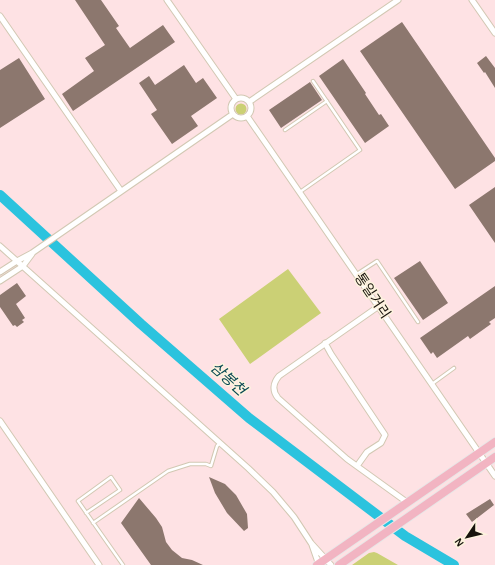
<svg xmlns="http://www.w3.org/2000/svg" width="495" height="565" font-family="'Alegreya Sans','Noto Sans KR',sans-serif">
<rect width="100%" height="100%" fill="#fdf3de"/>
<path fill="#fee2e4" d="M 0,0 L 495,0 L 495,565 L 0,565 Z"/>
<path fill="#cbd075" d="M235.5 109a5.5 5.5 0 1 1 11 0a5.5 5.5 0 1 1-11 0Z
M 288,269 L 321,313 L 250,364 L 219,319 Z
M 374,552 L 377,553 L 398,565 L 352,565 L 369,553 Z"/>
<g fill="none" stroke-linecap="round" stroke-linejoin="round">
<path stroke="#2bc3de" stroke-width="10" d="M 0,195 L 141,324 L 249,418 L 405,536 L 454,565"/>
</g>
<path fill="#8c776e" d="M 75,0 L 101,0 L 119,26 L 116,28 L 130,48 L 163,25 L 175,42 L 73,111 L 62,94 L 94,71 L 85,58 L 105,45 Z
M 402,22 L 495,158 L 495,161 L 455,189 L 360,51 Z
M 486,56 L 495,68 L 495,88 L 485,72 L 484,73 L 477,63 Z
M 19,58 L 45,99 L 0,128 L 0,70 Z
M 343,59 L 366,93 L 365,94 L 379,115 L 381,114 L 389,126 L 365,143 L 319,76 Z
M 184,65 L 196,83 L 203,78 L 217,98 L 191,116 L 198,126 L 172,144 L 151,114 L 157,110 L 139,83 L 149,76 L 155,85 Z
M 310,82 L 322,100 L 281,128 L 269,110 Z
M 495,187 L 495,243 L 469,205 Z
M 420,261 L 448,303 L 423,320 L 394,278 Z
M 17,283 L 26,296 L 16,304 L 25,318 L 22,320 L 24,322 L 17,327 L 15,325 L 13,326 L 0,307 L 0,295 Z
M 495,286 L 495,318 L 489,322 L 491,324 L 470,339 L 468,336 L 437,358 L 433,352 L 431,354 L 420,338 Z
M 209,477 L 225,484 L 236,495 L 247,514 L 248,528 L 244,531 L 227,513 L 215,493 Z
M 139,498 L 156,518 L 162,527 L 166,542 L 172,550 L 182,558 L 192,560 L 203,565 L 151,565 L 121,523 Z
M 490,499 L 494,505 L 472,522 L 466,514 Z"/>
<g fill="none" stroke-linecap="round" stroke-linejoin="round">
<defs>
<path id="lane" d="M 285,130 L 327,101
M 300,192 L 360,150 L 313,81
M 357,274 L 377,261 L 418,322
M 432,384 L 454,368
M 86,513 L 120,490 L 111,477 L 78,501 C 93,522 108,544 123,565
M 93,523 L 168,471 L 190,464 L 206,464 L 211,466 L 217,446 L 220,443"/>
<path id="street" d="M 167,0 L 236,99
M 472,0 L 495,33
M 0,16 L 121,191
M231 108a10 10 0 1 1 20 0a10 10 0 1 1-20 0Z
M 249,102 L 398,0
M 247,116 L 495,476
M 0,246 L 248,468 L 273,492 L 294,517 L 311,543 L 331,565
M 0,272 L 17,261 L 32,253 L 233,114
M 0,281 L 23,266 L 32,254
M 379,306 L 279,376 C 273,383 272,391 278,398 L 347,459 L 408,503
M 325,343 L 331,354 L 385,435 L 381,443 L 367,452 L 357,466
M 0,421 L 99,565
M 312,545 L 319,565"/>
<path id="primary" d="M 317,565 L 495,442
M 339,565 L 495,457"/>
</defs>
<use href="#lane" stroke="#d2c8b3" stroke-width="4.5"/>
<use href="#street" stroke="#d2c8b3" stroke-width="7"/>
<use href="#primary" stroke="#e8e7e7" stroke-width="10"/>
<use href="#lane" stroke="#fff" stroke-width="2.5"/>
<use href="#street" stroke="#fff" stroke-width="5"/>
<use href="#primary" stroke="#f2b4c2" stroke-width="8"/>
</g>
<g text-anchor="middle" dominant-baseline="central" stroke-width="3" stroke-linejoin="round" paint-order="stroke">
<g font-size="14" fill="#17130c" stroke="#fdf3de">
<text transform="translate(372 296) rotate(56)">통일거리</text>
</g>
<g font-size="15" font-style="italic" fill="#074752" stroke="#fdf3de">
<text transform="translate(228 379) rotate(42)">삼봉천</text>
</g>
</g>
<g transform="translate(467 537) rotate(235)" stroke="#fdf3de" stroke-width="3" paint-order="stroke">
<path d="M0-3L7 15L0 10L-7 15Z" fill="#17130c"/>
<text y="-6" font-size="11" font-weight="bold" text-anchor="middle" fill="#17130c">N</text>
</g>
</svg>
